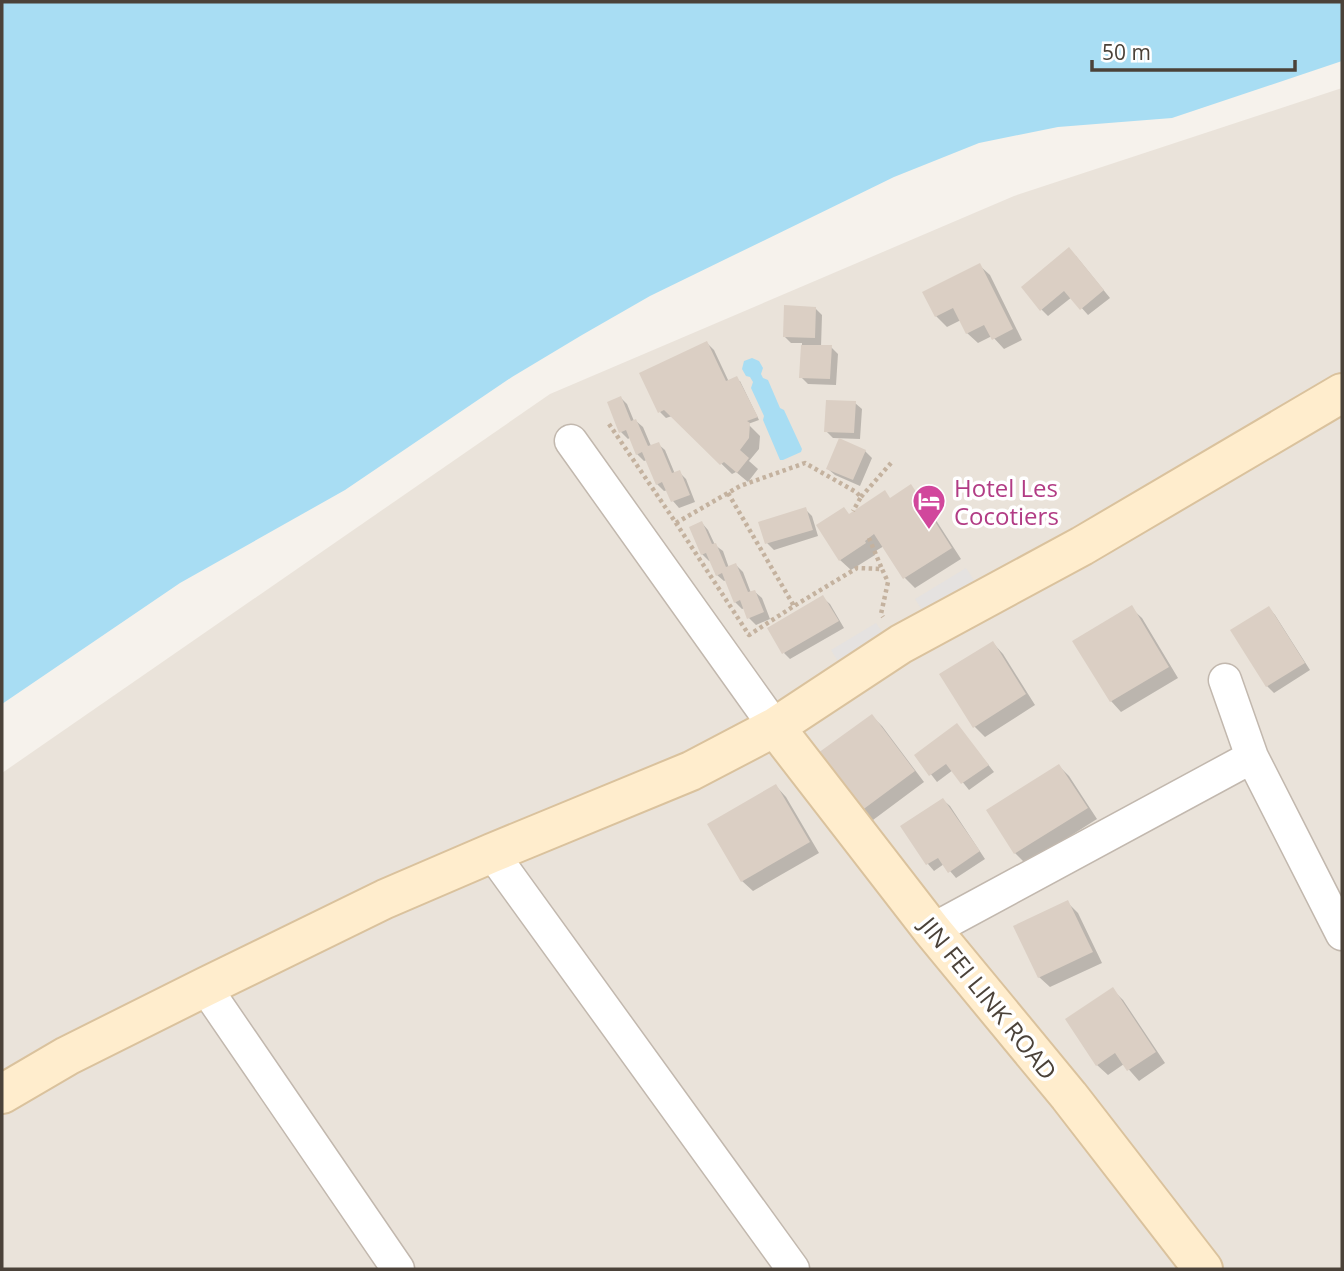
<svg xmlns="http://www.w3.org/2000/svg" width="1344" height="1271" font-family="'Open Sans',sans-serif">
<rect width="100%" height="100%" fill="#f6f2ec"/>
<path fill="#eae3da" d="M 1342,88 L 1342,1269 L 2,1269 L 2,773 L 550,394 L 1014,196 Z"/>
<path fill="#e5e2e0" d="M 966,568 L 975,582 L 924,613 L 915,599 Z
M 876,623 L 885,636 L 839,663 L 831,650 Z"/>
<path fill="#a8ddf3" d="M 2,2 L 1342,2 L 1342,61 L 1172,118 L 1058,127 L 979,143 L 894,177 L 650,296 L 582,335 L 512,377 L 345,490 L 180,583 L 2,704 Z
M 752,358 L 759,361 L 763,368 L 761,374 L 763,378 L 768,380 L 780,408 L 784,410 L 802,449 L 801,452 L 783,460 L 780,460 L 763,420 L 764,416 L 751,388 L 753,382 L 750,377 L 746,376 L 742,369 L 744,361 Z"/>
<path fill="#0003" d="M 1076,256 L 1110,298 L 1088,315 L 1072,297 L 1048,316 L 1041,309 Z
M 979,265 L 990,275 L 1022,340 L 1004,349 L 992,336 L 978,343 L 967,333 L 961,320 L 947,327 L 936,316 L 924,293 Z
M 815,308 L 822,315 L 821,347 L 831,347 L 838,354 L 836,385 L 808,384 L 801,377 L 802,343 L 791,343 L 784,336 Z
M 707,343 L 714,350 L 729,382 L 740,381 L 759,420 L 748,424 L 760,436 L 759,449 L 749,461 L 758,469 L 748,482 L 736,472 L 732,474 L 672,416 L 666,418 L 660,412 Z
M 621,398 L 627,404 L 634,421 L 636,421 L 643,427 L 651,446 L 658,444 L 665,450 L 675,474 L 679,472 L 686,479 L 695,502 L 679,508 L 673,501 L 668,490 L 664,491 L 657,484 L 647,460 L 644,461 L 637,454 L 631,437 L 628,439 L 621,432 Z
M 855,403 L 862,409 L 860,439 L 833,438 L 826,431 Z
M 865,451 L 872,458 L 860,486 L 835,475 L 828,469 Z
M 910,487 L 921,497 L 961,559 L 915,588 L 905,578 L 884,546 L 874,552 L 875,555 L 851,570 L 840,560 L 850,515 L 891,499 Z
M 805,509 L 812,516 L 818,536 L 774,550 L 767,543 Z
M 702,523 L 708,530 L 715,545 L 723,551 L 729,568 L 736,565 L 743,572 L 751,593 L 755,592 L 762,598 L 770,619 L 756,625 L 749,618 L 745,608 L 742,609 L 735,602 L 726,580 L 724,581 L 717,575 L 711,560 L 709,561 L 702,554 Z
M 823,598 L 830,604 L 844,628 L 790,659 L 784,653 Z
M 1131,608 L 1142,618 L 1178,678 L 1121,712 L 1111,701 Z
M 1269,608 L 1275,615 L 1310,670 L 1274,693 L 1267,686 Z
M 993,643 L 1003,654 L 1035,705 L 985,737 L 974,726 Z
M 872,716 L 882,726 L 924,782 L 873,820 L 862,809 Z
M 957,725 L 994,772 L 969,790 L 953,770 L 937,782 L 916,755 Z
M 1059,766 L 1069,776 L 1097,819 L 1026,864 L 1015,853 L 988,811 Z
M 776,786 L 786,797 L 819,853 L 753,891 L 742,881 Z
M 943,800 L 950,806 L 985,859 L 956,878 L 944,864 L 934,871 L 928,864 L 902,827 Z
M 1067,902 L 1078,913 L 1102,963 L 1050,987 L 1039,977 Z
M 1113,990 L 1123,1000 L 1165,1063 L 1139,1081 L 1124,1064 L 1108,1075 L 1097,1065 Z"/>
<path fill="#dbcfc4" d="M 1069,247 L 1104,290 L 1080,310 L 1064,291 L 1040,311 L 1021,287 Z
M 980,263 L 1013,329 L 992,340 L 984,325 L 966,334 L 953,308 L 935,317 L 922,292 Z
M 784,305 L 816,307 L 815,338 L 783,337 Z
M 707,341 L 726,381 L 737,376 L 758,417 L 747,421 L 750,423 L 749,438 L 740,450 L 749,458 L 737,473 L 724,462 L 720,465 L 664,410 L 658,413 L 639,373 Z
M 801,345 L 832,345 L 830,379 L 799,378 Z
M 621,396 L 631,421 L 636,419 L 648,446 L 659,442 L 672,473 L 680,470 L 690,495 L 671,502 L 662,482 L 656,485 L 642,452 L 636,455 L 626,430 L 619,433 L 607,402 Z
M 826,400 L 856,401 L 854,433 L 824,432 Z
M 839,438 L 866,450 L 853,480 L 826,469 Z
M 911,484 L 952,548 L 903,579 L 874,534 L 865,541 L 866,543 L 839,561 L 816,525 L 844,507 L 849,514 L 885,490 L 890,498 Z
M 806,507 L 813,530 L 765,544 L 758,522 Z
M 702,521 L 712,544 L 716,543 L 726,567 L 736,563 L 748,592 L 755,590 L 764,612 L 747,619 L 740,600 L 734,603 L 722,573 L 716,576 L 706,553 L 701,555 L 689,527 Z
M 823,595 L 839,621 L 782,654 L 767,628 Z
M 1132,605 L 1169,667 L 1110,702 L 1072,641 Z
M 1269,606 L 1305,663 L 1266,687 L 1230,630 Z
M 993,641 L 1026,694 L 973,728 L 939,674 Z
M 872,714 L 915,771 L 861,811 L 818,753 Z
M 957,723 L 989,765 L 961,784 L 946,764 L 929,776 L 914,755 Z
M 1059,764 L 1088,808 L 1014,854 L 986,810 Z
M 776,784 L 810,842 L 741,882 L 707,824 Z
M 943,798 L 980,851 L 948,873 L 938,858 L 926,865 L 900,826 Z
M 1068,900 L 1093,952 L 1038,978 L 1013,926 Z
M 1113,987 L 1156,1052 L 1127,1071 L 1115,1053 L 1096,1066 L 1065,1019 Z"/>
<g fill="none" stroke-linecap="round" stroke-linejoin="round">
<defs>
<path id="minor" d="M 571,441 L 775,727
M 1225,680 L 1252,757 L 1342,934
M 492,853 L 793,1269
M 932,930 L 1252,757
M 205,987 L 398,1269"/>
<path id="secondary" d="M 775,727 L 932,930 L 1069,1096 L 1203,1269
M 2,1094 L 67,1056 L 205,987 L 385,899 L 492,853 L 691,771 L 775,727 L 901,644 L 1082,546 L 1342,393"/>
</defs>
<use href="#minor" stroke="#c2b8ae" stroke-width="35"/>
<use href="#secondary" stroke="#dac29d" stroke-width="42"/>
<path stroke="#c4b29f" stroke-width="4.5" stroke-dasharray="3.5 3.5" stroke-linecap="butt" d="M 609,424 L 676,523 L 749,635 L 794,606 L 857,568 L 882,569 L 888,582 L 881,614 L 883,617
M 728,493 L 794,606
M 861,497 L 891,463
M 676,523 L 740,486 L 805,463 L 856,492 L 861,497 L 853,511
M 869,538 L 882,569"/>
<use href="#minor" stroke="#fff" stroke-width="32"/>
<use href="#secondary" stroke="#ffedcd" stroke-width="38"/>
</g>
<defs>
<symbol id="hotel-pin" viewBox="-11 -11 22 30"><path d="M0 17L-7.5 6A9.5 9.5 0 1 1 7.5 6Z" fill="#d1479c" stroke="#fff"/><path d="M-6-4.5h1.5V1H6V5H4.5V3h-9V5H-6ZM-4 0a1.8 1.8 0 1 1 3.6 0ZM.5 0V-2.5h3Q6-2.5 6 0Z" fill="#fff"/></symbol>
</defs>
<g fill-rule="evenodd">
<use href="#hotel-pin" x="910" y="482" width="38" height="52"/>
</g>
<g text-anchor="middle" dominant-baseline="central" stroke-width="7" stroke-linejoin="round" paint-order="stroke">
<g font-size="24" fill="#b23c85" stroke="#fff" text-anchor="start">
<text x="954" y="487">Hotel Les<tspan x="954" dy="28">Cocotiers</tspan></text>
</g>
<g font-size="24" fill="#4b4239" stroke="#fff">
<text transform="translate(989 998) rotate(51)">JIN FEI LINK ROAD</text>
</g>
</g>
<rect width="1344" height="1271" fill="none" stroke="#4b4239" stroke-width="7"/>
<path d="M1092 60v10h203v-10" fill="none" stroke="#4b4239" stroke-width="3.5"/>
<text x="1102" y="60" font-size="21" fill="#4b4239" stroke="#ffffff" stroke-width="5" paint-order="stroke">50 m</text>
</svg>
